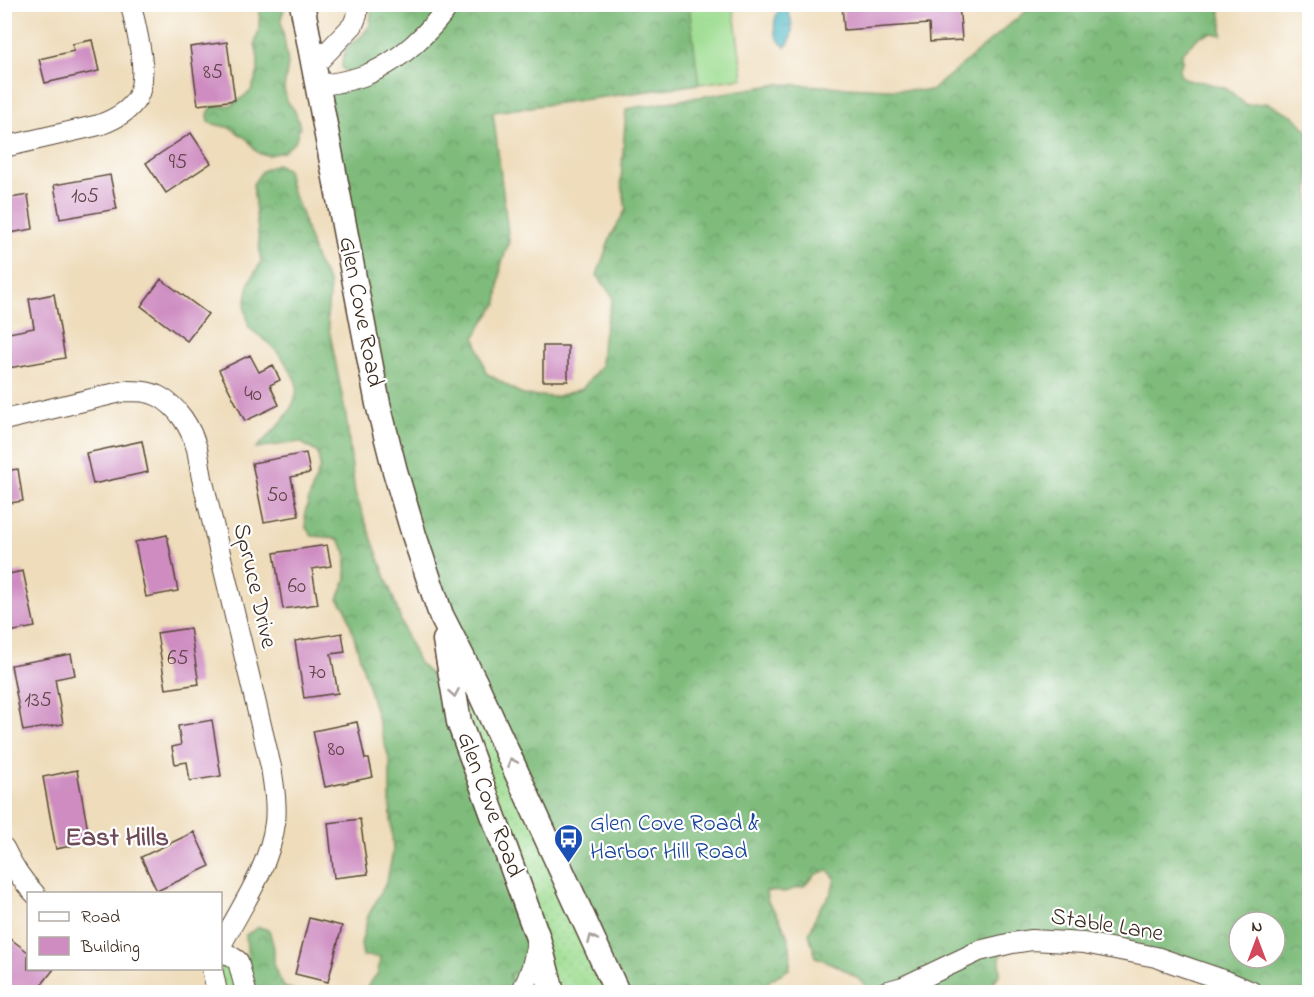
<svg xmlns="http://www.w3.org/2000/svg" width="1314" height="997" font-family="'Indie Flower',sans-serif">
<defs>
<pattern id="grass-dots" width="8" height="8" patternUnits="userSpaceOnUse" patternTransform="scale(1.5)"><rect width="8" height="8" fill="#9fdd92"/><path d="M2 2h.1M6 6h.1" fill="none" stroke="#8abe7d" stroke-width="1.8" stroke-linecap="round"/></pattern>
<pattern id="forest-crowns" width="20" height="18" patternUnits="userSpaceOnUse" patternTransform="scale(1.5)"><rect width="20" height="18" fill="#7fbc7c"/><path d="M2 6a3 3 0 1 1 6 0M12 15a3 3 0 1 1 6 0" fill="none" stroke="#699965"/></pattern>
<pattern id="water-ripples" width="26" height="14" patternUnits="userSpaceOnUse" patternTransform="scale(1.5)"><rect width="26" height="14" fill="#47b5c1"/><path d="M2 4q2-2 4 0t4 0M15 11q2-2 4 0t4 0" fill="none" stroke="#3c939c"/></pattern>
</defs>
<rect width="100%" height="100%" fill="#fff"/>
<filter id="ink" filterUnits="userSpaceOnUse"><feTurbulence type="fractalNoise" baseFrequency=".0167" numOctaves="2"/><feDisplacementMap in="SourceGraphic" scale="12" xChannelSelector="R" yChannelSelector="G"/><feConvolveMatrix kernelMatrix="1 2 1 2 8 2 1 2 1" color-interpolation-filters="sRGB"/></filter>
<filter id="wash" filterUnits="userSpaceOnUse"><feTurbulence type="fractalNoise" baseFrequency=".008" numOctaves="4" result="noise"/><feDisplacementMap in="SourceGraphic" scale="24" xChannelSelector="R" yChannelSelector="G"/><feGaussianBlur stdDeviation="1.35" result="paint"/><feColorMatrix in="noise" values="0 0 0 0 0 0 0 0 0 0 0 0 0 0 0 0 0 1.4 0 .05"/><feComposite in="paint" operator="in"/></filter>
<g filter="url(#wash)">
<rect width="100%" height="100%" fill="#eedcba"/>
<path fill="url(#grass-dots)" stroke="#6d8458" stroke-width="1.5" d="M 441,615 L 617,992 L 508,992 L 511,986 L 510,974 L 521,970 L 459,722 Z
M 221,949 L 246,992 L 217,992 L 220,968 Z"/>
<path fill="url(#forest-crowns)" stroke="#5d734d" stroke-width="1.5" fill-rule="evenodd" d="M 260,5 L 285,5 L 281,19 L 288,64 L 284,89 L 287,101 L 295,111 L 300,127 L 295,142 L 283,152 L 269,155 L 260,154 L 255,150 L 248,140 L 231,128 L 209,123 L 208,114 L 212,107 L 232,105 L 251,91 L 258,72 L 258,59 L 255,43 L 259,30 Z
M 372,5 L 689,5 L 699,84 L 493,112 L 509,241 L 501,266 L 497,304 L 484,321 L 475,337 L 486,373 L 523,395 L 554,397 L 582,389 L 601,366 L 603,337 L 613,297 L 597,275 L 611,236 L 626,209 L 621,181 L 626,109 L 779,84 L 931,91 L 1033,5 L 1219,5 L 1222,21 L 1222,35 L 1212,33 L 1200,36 L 1182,53 L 1182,62 L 1179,71 L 1183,78 L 1191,81 L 1204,82 L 1227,89 L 1246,105 L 1268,103 L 1294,116 L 1309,133 L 1309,992 L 1252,992 L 1226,981 L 1032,940 L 1000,955 L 1000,973 L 988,992 L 872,992 C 857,974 838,966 816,957 L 809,934 L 819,909 L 831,894 L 835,878 L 828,870 L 816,874 L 804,886 L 784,892 L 766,891 C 767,904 769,903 776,913 C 787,931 794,948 789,969 L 770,980 L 761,992 L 617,992 L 414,535 L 317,86 L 350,75 L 342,68 L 342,61 L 347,46 L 361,37 L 370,25 ZM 1239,922 L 1275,922 L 1275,958 L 1239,958 Z
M 276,164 L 287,169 L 291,189 L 300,209 L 316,260 L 330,285 L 327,318 L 346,416 L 355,493 L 393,597 L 405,633 L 419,663 L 448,692 L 531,936 L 521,970 L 510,974 L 511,986 L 508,992 L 361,992 L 364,991 L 378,973 L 380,957 L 363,956 L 361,944 L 368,916 L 387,881 L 393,852 L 390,801 L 390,762 L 346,609 L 338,599 L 346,579 L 346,552 L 339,540 L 326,537 L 312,536 L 306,528 L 305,513 L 311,492 L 320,467 L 318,453 L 300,442 L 256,448 C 273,432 296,412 297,387 C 297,383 294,378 292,374 C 282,353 267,341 249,328 L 245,307 L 249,283 L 261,262 L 253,184 L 262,171 Z
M 259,927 L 269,930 L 274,948 L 274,967 L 284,987 L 301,992 L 261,992 L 249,977 L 246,935 Z"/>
<path fill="#9fdd92" stroke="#6d8458" stroke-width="1.5" d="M 689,5 L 733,5 L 743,78 L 699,84 Z"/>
<path fill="url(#water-ripples)" stroke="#417070" stroke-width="1.5" d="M 782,5 C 793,12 796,38 785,47 C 771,36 772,18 782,5 Z"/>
<g id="blocks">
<path fill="#ce8cc1" d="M 842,4 L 959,4 L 962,40 L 930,42 L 929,24 L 844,30 Z
M 92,40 L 99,71 L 45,83 L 39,59 L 74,51 L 72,44 Z
M 227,42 L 235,100 L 198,105 L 190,47 Z
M 191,133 L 211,163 L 166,193 L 146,163 Z
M 110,175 L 117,209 L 60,219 L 54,185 Z
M 28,195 L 33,229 L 4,234 L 4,199 Z
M 161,279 L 208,314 L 187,341 L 141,306 Z
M 54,294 L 65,358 L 9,368 L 4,343 L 4,334 L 34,328 L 29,299 Z
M 543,346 L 568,346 L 568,381 L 543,381 Z
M 250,355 L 259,372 L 273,365 L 280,380 L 270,385 L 279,405 L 245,421 L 219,370 Z
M 142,441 L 148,472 L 93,484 L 86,453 Z
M 306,453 L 310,473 L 291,477 L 299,516 L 264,522 L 252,463 Z
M 18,469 L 23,501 L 4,504 L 4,471 Z
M 167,535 L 178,591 L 146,597 L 135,542 Z
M 327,545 L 331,566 L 312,569 L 318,604 L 283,609 L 274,553 Z
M 23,571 L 35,627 L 4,633 L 4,575 Z
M 190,628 L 199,684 L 166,689 L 157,633 Z
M 342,633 L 345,652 L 331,654 L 338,693 L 304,698 L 295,641 Z
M 71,654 L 75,675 L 55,679 L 63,724 L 23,731 L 11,665 Z
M 212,720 L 221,776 L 190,781 L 187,762 L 175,764 L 172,747 L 181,745 L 178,726 Z
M 357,722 L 365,759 L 369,759 L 373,777 L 325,787 L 313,731 Z
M 77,770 L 90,842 L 56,849 L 43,777 Z
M 360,819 L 368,874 L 334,878 L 328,823 Z
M 194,832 L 210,866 L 157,891 L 141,857 Z
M 309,918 L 342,926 L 328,982 L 295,974 Z
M 4,934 L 28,952 L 28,969 L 54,969 L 35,993 L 10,993 L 4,988 Z"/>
</g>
</g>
<g filter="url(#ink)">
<use href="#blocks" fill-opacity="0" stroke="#564535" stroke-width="1.5"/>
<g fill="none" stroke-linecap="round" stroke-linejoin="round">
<defs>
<path id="minor" d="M 314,66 L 353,25 L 357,15 L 358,4
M 317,86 C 334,83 352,81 368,74 C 400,61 430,32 450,4
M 4,147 L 99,125 C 113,120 129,112 137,98 C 150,74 136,31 131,4
M 4,420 L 125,391 C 137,391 148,391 158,396 C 178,406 191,428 197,449 C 199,458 200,468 202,478 L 271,767 C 274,786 277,805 275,823 C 270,866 240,909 220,947
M 4,848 C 12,865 21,880 35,894
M 220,949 L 238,961 L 246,992
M 212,968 L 217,992
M 521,992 C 531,975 534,961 537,941
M 885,992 L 903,987 L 979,951 L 1012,943 L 1032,940 L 1084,943 L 1156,957 L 1226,981 L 1252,992"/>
<path id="major" d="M 302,4 L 378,404 L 395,471 L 414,535 L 441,615 L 476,684 L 617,992
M 445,640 L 459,722 L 538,938 L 552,992"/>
</defs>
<use href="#minor" stroke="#564535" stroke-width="22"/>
<use href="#major" stroke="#564535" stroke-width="27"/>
<use href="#minor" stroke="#fff" stroke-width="20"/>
<use href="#major" stroke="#fff" stroke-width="24"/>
</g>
<defs><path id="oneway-chevron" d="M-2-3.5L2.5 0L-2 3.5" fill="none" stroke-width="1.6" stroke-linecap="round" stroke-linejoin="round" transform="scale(1.5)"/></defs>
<g stroke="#a79f9a">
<use href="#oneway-chevron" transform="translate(454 693) rotate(80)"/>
<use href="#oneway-chevron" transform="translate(512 762) rotate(-114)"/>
<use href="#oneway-chevron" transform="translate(592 939) rotate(-114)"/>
</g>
</g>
<defs>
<symbol id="bus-pin" viewBox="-11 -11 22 30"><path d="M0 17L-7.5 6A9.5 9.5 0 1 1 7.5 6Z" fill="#1a4fb4" stroke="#fff"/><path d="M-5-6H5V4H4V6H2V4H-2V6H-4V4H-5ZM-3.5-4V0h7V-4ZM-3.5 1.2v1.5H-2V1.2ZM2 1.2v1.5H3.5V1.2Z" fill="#fff"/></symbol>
</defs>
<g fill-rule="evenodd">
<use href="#bus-pin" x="552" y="822" width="33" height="45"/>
</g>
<g text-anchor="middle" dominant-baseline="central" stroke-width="4.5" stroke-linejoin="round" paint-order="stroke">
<g font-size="21" fill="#604247">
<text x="213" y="73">85</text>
<text x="178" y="163">95</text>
<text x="85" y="197">105</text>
<text x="253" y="395">40</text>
<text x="277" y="496">50</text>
<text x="297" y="587">60</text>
<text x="178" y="659">65</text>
<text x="317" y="673">70</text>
<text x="38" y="701">135</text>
<text x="336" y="750">80</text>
</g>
<g font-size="24" fill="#3b2a1e" stroke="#fff">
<text transform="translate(360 312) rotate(79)">Glen Cove Road</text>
<text transform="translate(254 586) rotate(77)">Spruce Drive</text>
<text transform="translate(489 805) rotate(70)">Glen Cove Road</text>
<text transform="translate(1107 926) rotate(9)">Stable Lane</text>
</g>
<g font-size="24" fill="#164399" stroke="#fff" text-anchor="start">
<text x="590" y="824">Glen Cove Road &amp;<tspan x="590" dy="28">Harbor Hill Road</tspan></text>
</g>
<g font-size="27" font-weight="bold" fill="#6e4c57" stroke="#fff">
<text x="117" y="838">East Hills</text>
</g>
</g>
<rect width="1314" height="997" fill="none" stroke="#fff" stroke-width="24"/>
<rect x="27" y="892" width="195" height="78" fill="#ffffff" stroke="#b1aaa5" stroke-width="1.5"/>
<rect x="39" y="912" width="30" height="9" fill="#ffffff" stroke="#b1aaa5" stroke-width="1.5"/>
<text x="81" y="922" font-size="18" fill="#3b2a1e">Road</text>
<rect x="39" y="937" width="30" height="18" fill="#ce8cc1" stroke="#b1aaa5" stroke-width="1.5"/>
<text x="81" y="952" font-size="18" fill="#3b2a1e">Building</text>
<g transform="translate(1257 940)"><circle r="28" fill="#ffffff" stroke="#b1aaa5" stroke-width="1.5"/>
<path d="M0-4.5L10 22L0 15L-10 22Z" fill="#d1495b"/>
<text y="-9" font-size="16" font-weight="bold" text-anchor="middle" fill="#3b2a1e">N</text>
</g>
</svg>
